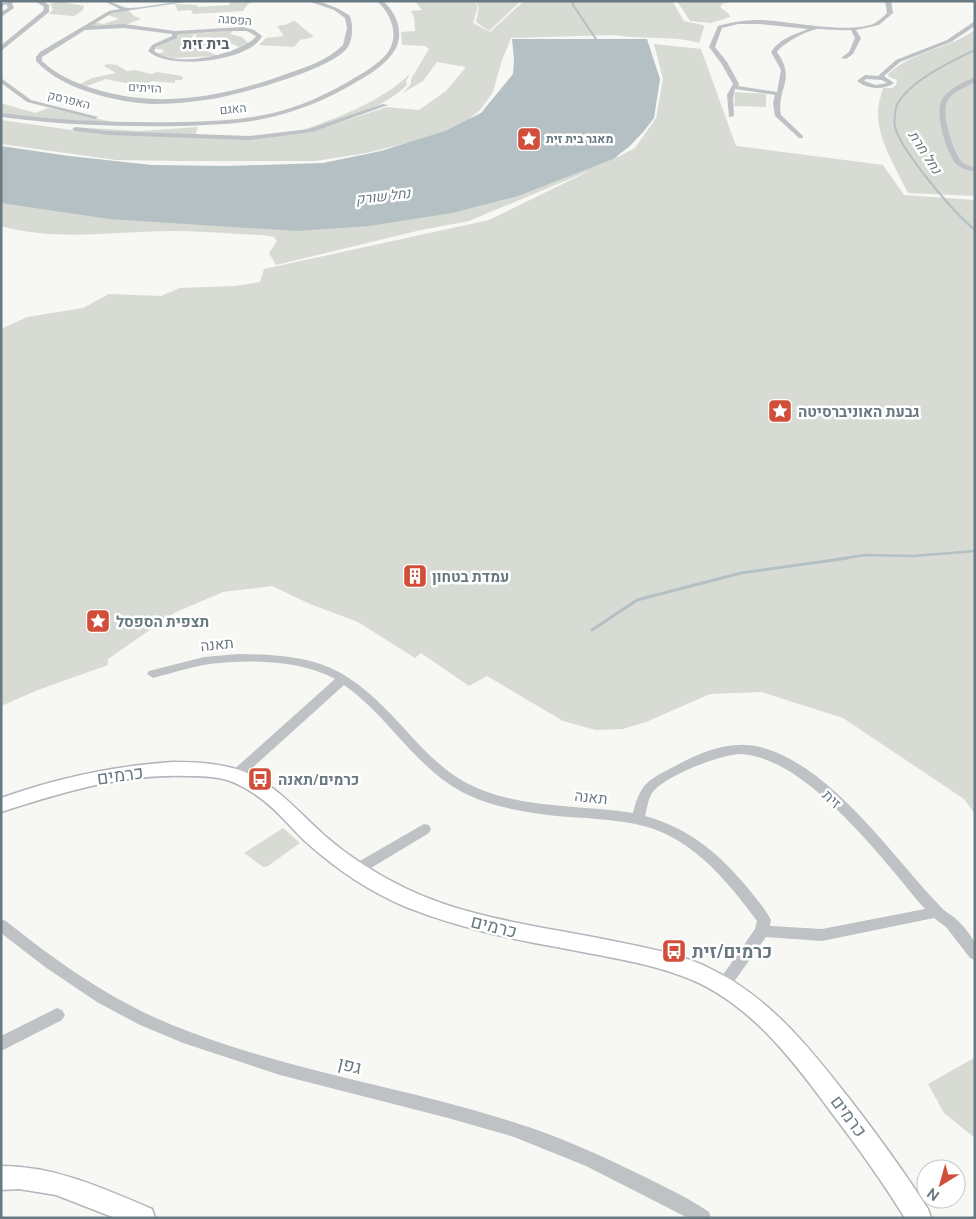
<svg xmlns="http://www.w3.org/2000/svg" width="976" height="1219" font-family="'Public Sans',Heebo,sans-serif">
<rect width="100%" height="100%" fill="#f7f7f4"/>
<path fill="#d7dbd4" d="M 59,1 L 84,6 L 83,10 L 74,16 L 49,14 L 53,9 L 50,4 Z
M 229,1 L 252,2 L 248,4 L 243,11 L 193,14 L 191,10 L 178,11 L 175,4 L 197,5 L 198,7 L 230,5 Z
M 415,1 L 474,1 L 478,6 L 473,23 L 490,32 L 524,1 L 672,1 L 684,21 L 703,25 L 704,27 L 699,43 C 672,35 643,40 615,35 L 511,38 L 501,63 L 493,92 L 481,109 L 463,124 L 446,132 L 416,141 L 366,153 L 316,161 L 181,161 L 116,160 L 1,144 L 1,120 L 100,134 L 246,139 L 313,131 L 387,107 L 419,110 L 446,91 L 466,67 L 437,62 L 423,81 L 403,93 L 411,84 L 411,79 L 429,49 L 425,46 L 402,45 L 401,32 L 415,31 L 414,17 L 411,11 L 422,10 Z
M 475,1 L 521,1 L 489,31 L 476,22 L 479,6 Z
M 677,1 L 730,1 L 722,4 L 720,7 L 729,14 L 730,17 L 711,23 L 690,21 Z
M 118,10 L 128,10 L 134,16 L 141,19 C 125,26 104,32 86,26 L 92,22 L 103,24 L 119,19 L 108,15 Z
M 295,21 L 314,37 L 300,40 L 294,47 L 259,45 L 266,38 L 284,36 L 277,26 L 289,24 L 288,23 Z
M 234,30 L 230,34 L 242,37 L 248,43 L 239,47 L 230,43 L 205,49 L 197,45 L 210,39 L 205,37 L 199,39 L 195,37 L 197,34 L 193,35 L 191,44 L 218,56 L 171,58 L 156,54 L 164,52 L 162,49 L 156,49 L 158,46 L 179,37 L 177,33 L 209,31 L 204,34 L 212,31 Z
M 975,30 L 975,196 L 908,193 C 896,168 877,139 878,111 C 878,104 881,96 883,88 L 892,88 L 896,85 L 897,80 L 889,77 L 888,74 C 913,51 948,49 975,30 Z
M 654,44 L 701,49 L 736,146 L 883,165 L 904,195 L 975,200 L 975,814 L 964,799 L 843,718 L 761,692 L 710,694 L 646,722 L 623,729 L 596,730 L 563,721 L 487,676 L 469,686 L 421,653 L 415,658 L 358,622 L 310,604 L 272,586 L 223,592 L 176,612 L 108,659 L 108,665 L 38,690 L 1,706 L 1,329 L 27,317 L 83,308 L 109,294 L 161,296 L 180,288 L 235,286 L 260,282 L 264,269 L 489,220 L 591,170 L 469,221 L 421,230 L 276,265 L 269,253 L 277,241 L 274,237 L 263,235 C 233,234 204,231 174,231 C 117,231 57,242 1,226 L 1,182 L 610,153 L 618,157 L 635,148 L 656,118 L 663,79 Z
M 107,64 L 117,65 L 127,71 L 135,70 L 152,74 L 157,72 L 182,76 L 183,78 L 181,80 L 175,80 L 175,83 L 152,81 L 145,86 L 140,86 L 106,79 L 87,86 L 80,84 L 92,78 L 116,73 L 104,66 Z
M 410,74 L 406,81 L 407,85 C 378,112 336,124 297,132 C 337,118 379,103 410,74 Z
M 735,92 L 766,94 L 766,107 L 734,106 Z
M 1,103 L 35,113 L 48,108 L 113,122 L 63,120 L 1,114 Z
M 70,127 L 140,131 L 198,127 L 195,136 L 100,131 Z
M 283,828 L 300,843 L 268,866 L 263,867 L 244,853 Z
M 975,1047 L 975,1138 L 944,1113 L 928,1084 L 974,1058 Z"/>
<path fill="#b4c0c3" d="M 512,39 L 647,39 L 660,79 L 654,118 L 644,131 L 630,146 L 613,159 L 518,196 L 452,213 L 369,226 L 297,231 L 109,219 L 1,203 L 1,146 L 69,156 L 152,165 L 226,166 L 323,163 L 381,151 L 445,131 L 481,113 L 513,74 L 514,59 Z"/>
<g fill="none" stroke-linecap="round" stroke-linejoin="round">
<path stroke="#b4c0c3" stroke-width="2" d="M 573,1 L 573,5 L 598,42
M 975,50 C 952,61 909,81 897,105 C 895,109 894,123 895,127 C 901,151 955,214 975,230"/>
<path stroke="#b4c0c3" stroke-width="2.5" d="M 839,559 L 865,555 L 913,556 L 975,551"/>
<path stroke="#b4c0c3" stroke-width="3" d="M 592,630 L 637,600 L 741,573 L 848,558"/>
<defs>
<path id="secondary" d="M 1,1 L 12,1 L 1,4 Z
M 172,762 C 197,762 222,763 245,772 C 278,786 298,812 324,835 C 348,856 376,874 405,888 C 473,921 550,927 623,943 C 653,949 684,955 711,969 C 769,997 809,1047 848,1097 C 876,1133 903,1170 928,1209 L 931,1218 L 905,1218 C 882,1181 857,1146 831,1112 C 792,1059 747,999 682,976 C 644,962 602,956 562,948 C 509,939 457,927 406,907 C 370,892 336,869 307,843 C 294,831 283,817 269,805 C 257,795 243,785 227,780 C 214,776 199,776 185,776 C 121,774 61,793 1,812 L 1,798 C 57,778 113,766 172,762 Z
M 1,1166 C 55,1166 103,1188 152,1209 L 155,1218 L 115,1218 L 56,1195 L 19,1189 L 1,1190 Z"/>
</defs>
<use href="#secondary" stroke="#b1b6ba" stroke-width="3"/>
<path fill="#bec2c5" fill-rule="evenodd" d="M 5,1 L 11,1 L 14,8 L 1,17 L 1,12 L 8,8 Z
M 35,1 L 42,1 L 49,5 L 49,12 L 1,51 L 1,46 L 4,43 L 43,11 L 44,7 Z
M 104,1 C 113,1 121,8 130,8 C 151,7 171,1 192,1 L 112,13 L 91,26 L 124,24 L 175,31 L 243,27 L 254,30 L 262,36 C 251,61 168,71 148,51 L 152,45 L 172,36 L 172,34 L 124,28 L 85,30 L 42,57 L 42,61 C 57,75 75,83 95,89 C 159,109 224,97 286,74 C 306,67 327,61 343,45 L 347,28 L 345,18 L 334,10 L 308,1 C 323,1 337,7 350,16 C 353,25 353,36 349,45 C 339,68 237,95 212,99 C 192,102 172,104 152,104 C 115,102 61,89 36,61 L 36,57 L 40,52 L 109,11 L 120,9 ZM 225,31 L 247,31 L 256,36 C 253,41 249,42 244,45 C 222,57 175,67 154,51 L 156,47 L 177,38 L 178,34 Z
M 377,1 L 383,1 C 396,12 404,32 396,48 C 387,65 368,75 353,84 C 329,98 303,109 276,116 C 246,124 214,125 182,126 C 122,127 61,125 1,117 L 1,113 C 62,121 122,123 183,122 C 213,121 244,120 273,113 C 299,107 323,96 346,83 C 359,75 373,68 384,57 C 401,39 393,16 377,1 Z
M 885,1 L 891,1 L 893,13 L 879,25 L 856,30 L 861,38 L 853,54 L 846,59 L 841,58 L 849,52 L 855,38 L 851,30 C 840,31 829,29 818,29 C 808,30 783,43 777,52 C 797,80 776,88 781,115 L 803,136 L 803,138 L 799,138 L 775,116 L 773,103 L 775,95 L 735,89 L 733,99 L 734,116 L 729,117 L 727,95 L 733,84 L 721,63 L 709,47 L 718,26 C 732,22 745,20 760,20 C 789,21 851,35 875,23 C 880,20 884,16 887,13 ZM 738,24 L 760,24 L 808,29 C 795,34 779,39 771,52 L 781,70 L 777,92 L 738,86 L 739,84 L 727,62 L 715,47 L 722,28 Z
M 975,21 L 975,26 L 951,42 L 900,62 L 884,76 L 894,83 C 883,91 867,89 857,81 L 865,75 L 878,76 L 896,60 L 947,40 ZM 866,79 L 882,80 L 887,83 L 876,85 L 864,81 Z
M 975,77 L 975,82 C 966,87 951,92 947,102 C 941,115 953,150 961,161 C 964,165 970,166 975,168 L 975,172 C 968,170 962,169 957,165 C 947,155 935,115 941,102 C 946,90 963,82 975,77 Z
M 1,78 L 31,100 L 98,117 L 95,119 L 27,102 L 1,83 Z
M 383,104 L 388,105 L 312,132 L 250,140 L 108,135 L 75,131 L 72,129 L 75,127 L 108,131 L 250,136 L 309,129 Z
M 239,654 C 319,655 347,666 401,725 C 420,746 439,767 463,781 C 515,810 576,804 633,813 C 641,780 651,779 679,764 C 703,751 732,740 760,747 C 832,766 890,854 940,906 C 944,911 950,914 955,918 C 961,923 970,934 974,941 C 976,946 975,954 975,960 L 970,958 L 946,927 L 934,918 L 822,941 L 766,937 L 728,990 L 723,992 L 718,990 L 716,986 L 718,982 L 755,929 L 757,921 C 726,879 689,834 635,824 C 610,819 583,818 556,816 C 527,812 495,808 468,795 C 416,770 390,717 344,685 L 240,779 L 230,779 L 229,776 L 230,773 L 335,679 C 302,660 247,659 210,664 C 190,667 172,673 153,678 L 147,674 L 149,671 L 204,657 ZM 740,754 C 806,756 884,861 925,909 L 822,929 L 770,926 L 771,920 C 766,910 758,901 751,892 C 722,856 690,828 645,816 C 647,809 648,799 652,793 C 664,776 719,755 740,754 Z
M 424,824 L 429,825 L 431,829 L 429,833 L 361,874 L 356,875 L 351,874 L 349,870 L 351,866 Z
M 1,919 L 6,921 C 57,962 111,1000 172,1025 C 282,1070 401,1086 513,1122 C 559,1136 602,1156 645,1177 C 667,1188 689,1198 709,1212 L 711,1218 L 688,1218 L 586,1166 L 514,1137 L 448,1118 L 280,1075 L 183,1043 L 138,1024 L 97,1002 L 45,967 L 1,933 Z
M 57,1008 L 62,1010 L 65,1015 L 62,1020 L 1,1051 L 1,1036 Z"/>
<use href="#secondary" fill="#fff" fill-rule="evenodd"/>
</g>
<defs>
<symbol id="sight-square" viewBox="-11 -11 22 22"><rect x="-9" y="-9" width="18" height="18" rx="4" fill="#d14f3a" stroke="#fff"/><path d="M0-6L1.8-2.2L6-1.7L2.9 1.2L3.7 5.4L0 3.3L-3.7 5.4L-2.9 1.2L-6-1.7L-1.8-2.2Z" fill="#fff"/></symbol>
<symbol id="building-square" viewBox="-11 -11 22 22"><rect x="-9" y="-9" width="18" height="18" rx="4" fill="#d14f3a" stroke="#fff"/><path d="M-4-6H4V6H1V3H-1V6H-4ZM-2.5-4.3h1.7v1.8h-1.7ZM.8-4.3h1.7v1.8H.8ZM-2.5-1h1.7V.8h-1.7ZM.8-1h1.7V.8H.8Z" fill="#fff"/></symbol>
<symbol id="bus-square" viewBox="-11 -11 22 22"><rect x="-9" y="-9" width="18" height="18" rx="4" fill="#d14f3a" stroke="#fff"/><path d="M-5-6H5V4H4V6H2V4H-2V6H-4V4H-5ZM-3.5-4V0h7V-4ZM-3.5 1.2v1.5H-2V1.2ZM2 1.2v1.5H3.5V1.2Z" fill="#fff"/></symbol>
</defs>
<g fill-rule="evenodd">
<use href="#sight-square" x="515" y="125" width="28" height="28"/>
<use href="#sight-square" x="766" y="397" width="28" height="28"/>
<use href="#building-square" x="401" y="562" width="28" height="28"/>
<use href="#sight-square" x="84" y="607" width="28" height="28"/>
<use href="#bus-square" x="246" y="765" width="28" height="28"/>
<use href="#bus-square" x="660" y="937" width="28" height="28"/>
</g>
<g text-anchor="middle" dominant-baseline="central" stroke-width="5" stroke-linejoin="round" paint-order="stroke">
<g font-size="12" fill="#697982" stroke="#fff">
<text transform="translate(235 20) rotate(4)">הפסגה</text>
<text transform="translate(145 88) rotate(3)">הזיתים</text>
<text transform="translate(69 100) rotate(14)">האפרסק</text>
<text transform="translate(233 109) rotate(-5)">האגם</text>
</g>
<g font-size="12" font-weight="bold" fill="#697982" stroke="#fff" text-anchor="start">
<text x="546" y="139">מאגר בית זית</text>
</g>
<g font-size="14" font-style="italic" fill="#657a7e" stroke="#fff">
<text transform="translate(925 152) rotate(57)">נחל חרת</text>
<text transform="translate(383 196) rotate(-7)">נחל שורק</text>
</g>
<g font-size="15" font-weight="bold" fill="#566268" stroke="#fff">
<text x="206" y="43">בית זית</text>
</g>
<g font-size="15" font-weight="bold" fill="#697982" stroke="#fff" text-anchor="start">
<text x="798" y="411">גבעת האוניברסיטה</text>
<text x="432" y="576">עמדת בטחון</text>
<text x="116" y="621">תצפית הספסל</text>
<text x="278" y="779">כרמים/תאנה</text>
</g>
<g font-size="15" fill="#697982" stroke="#fff">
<text transform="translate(217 644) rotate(-6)">תאנה</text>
<text transform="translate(591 797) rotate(6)">תאנה</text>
<text transform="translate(832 799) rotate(44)">זית</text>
</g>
<g font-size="18" fill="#697982" stroke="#fff">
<text transform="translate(120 775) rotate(-8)">כרמים</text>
<text transform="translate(494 926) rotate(14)">כרמים</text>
<text transform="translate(350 1065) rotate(14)">גפן</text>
<text transform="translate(849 1116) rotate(53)">כרמים</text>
</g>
<g font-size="18" font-weight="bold" fill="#697982" stroke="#fff" text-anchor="start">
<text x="692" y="951">כרמים/זית</text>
</g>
</g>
<rect width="976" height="1219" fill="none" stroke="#697982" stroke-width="5"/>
<g transform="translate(941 1184) rotate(217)"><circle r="24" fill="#ffffff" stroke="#c3c9cd"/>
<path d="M0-4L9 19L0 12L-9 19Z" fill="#d14f3a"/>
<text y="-8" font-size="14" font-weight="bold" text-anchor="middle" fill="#697982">N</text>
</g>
</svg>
